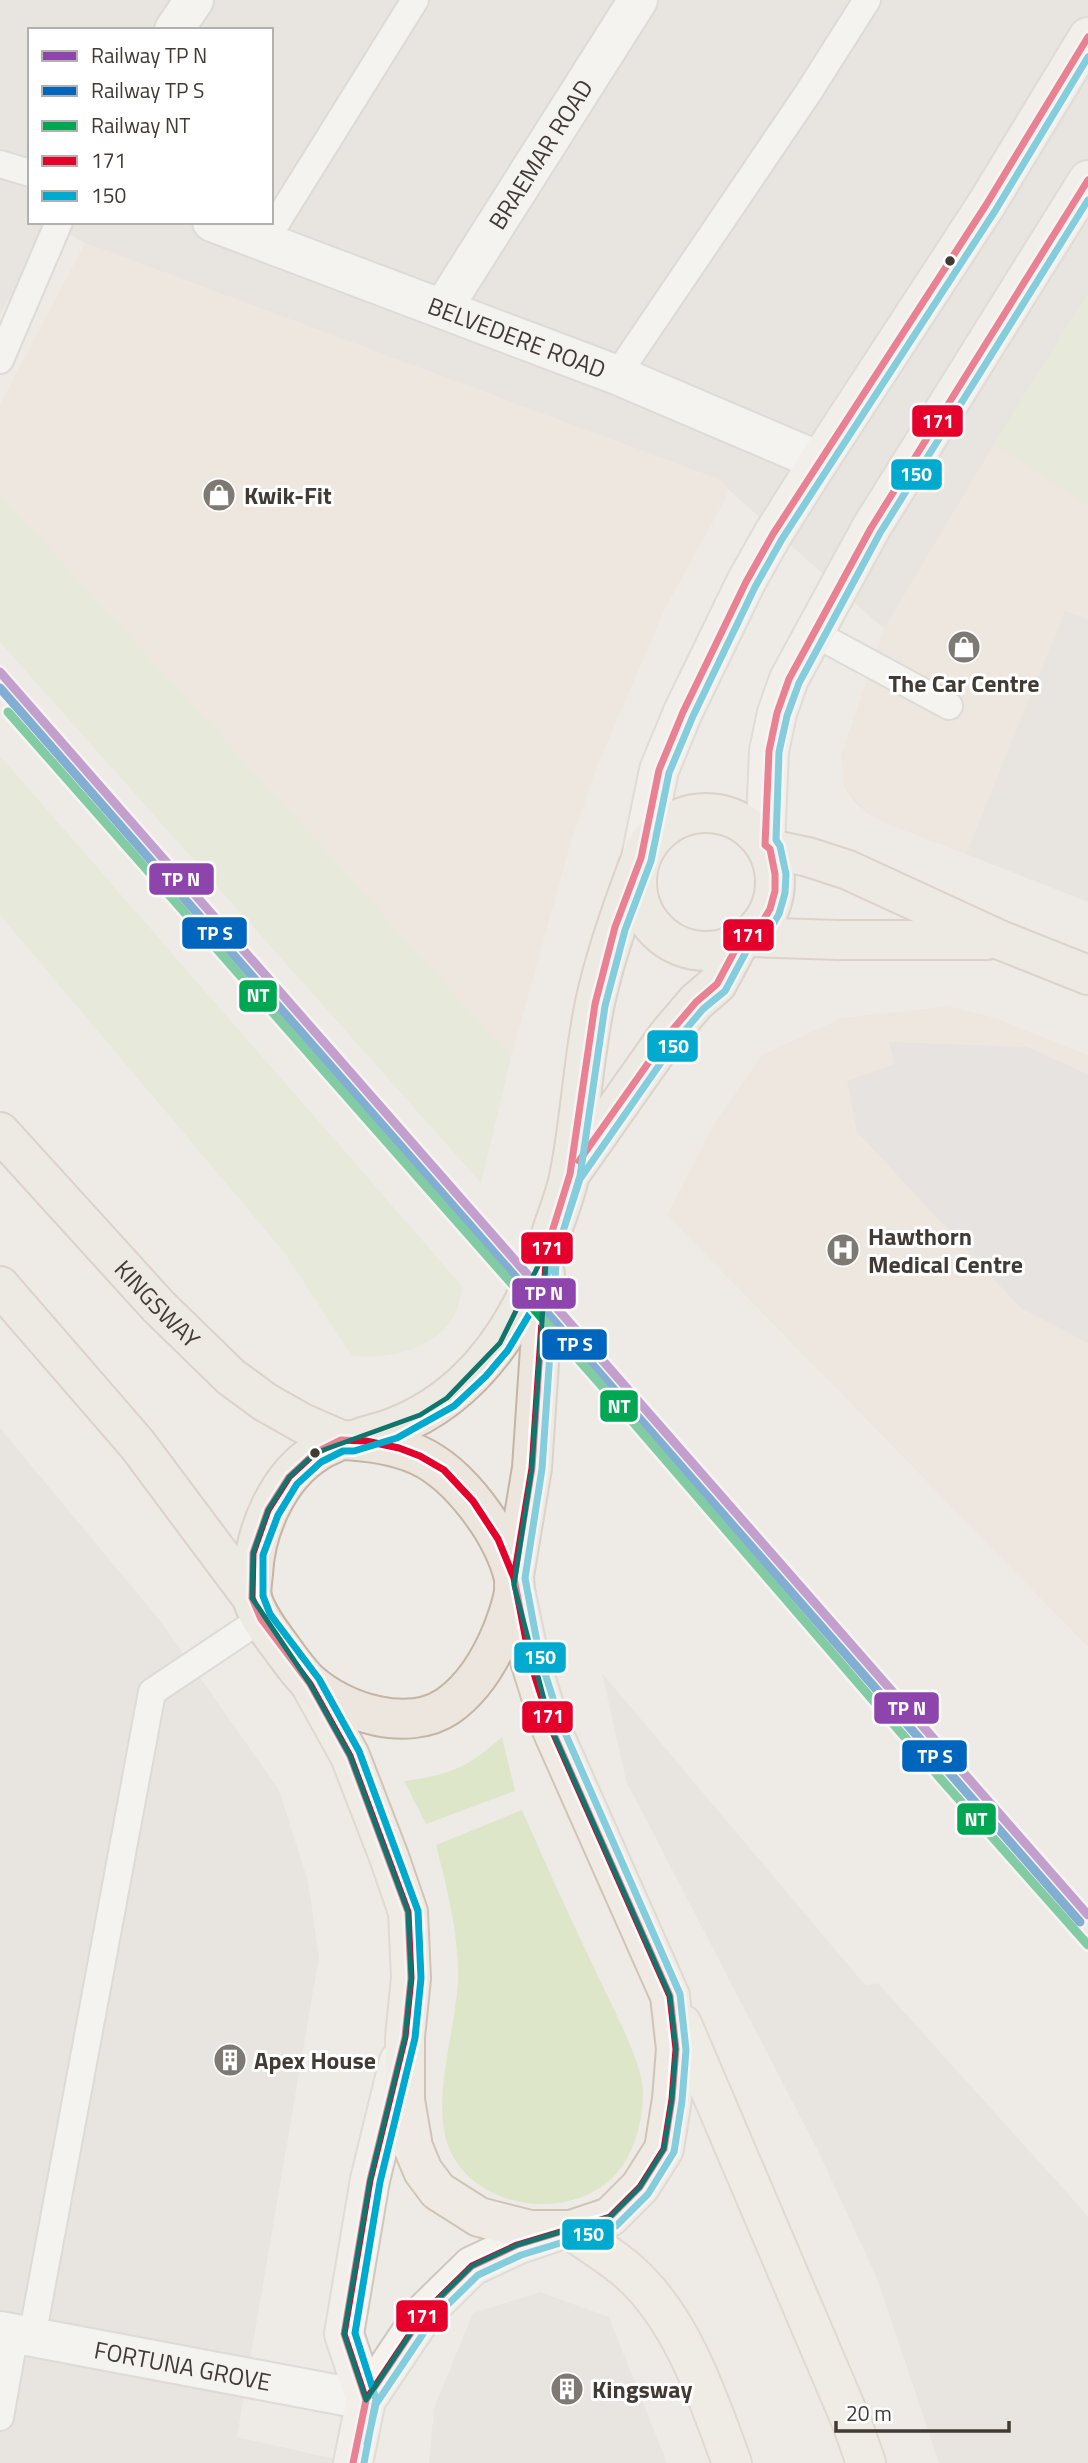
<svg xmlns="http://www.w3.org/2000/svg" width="1088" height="2463" font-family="'Titillium Web',sans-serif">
<rect width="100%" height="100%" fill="#eeebe7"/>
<path fill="#e1dcd5" d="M 0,0 L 1088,0 L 1088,294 L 994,444 L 1088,506 L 1088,902 L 881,821 L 867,813 L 854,801 L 844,787 L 842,754 L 884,629 L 728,489 L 720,480 L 85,243 L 51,224 L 271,222 L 271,30 L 30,30 L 30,210 L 0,200 Z
M 0,1428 L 162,1623 L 279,1790 L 308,1881 L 319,1957 L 237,2437 L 352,2463 L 0,2463 Z
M 602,1673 L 866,1986 L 878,1983 L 1088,2216 L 1088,2463 L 939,2463 L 878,2281 L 819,2153 L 626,1781 Z
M 540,2292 L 609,2317 L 667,2463 L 429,2463 L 434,2408 L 473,2313 Z"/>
<path fill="#ede2d7" d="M 85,243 L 720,480 L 728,489 L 726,498 L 666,607 L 598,764 L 571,842 L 511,1058 L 338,864 L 0,494 L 0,404 Z
M 994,444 L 1088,506 L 1088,619 L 1065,611 L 966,854 L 881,821 L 867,813 L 844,787 L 842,754 L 884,629 Z
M 950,1006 L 998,1019 L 1088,1055 L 1088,1647 L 667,1215 L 714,1124 L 762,1055 L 841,1018 Z"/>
<path fill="#e1dcd8" d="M 0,200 L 30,210 L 30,222 L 51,224 L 0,315 Z"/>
<path fill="#dee6c9" d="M 1088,294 L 1088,506 L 994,444 Z
M 0,494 L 338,864 L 511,1058 L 481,1183 L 0,642 Z
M 0,756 L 463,1287 C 460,1296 459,1306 455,1314 C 436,1350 389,1359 352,1356 L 284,1252 L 0,915 Z
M 502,1737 L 515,1791 L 426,1824 L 404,1781 C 450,1775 467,1768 502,1737 Z
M 522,1810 C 546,1865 571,1920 597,1974 C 609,2000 644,2065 643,2092 C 643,2120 635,2154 615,2175 C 571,2223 474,2210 449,2148 C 430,2101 456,2031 458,1980 C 459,1934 447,1889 436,1845 Z"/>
<path fill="#dddad7" d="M 889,1042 L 1027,1047 L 1088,1074 L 1088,1343 L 1021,1308 L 857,1132 L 847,1081 L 894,1064 Z"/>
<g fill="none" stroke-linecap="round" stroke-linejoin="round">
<defs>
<path id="service" d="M 0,164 L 30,173
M 265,241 L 415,0
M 0,360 L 59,222
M 617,375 L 808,93 L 867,0
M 812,632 L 949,706
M 32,2337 L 152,1692 L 261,1619
M 0,2417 L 15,2333"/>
<g id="minor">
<path d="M 174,30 L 194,0"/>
<path id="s1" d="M 212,222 L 617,375 L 819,461"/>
<path id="s2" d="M 443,308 L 638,0"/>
<path id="s3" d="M 0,2331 L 366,2400"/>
</g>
<path id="secondary" d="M 765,845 L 769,751 L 777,713 L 789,679 L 871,528 L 1088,180
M 641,858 L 659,770 L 683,712 L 746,582 L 773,534 L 819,461 L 986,205 L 1088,37
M 366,2400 L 344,2334 L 370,2180 L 399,2061
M 353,2463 L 366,2400 L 425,2312 L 472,2266 L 517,2245 L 555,2232"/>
<path id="primary" d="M 310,1684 L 350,1756 L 389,1857 L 408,1912 L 411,1978 L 405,2037 L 405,2100 L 413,2147 L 423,2171 L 438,2191 L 479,2217 L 530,2230 L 571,2230 L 610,2217 L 640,2187 L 664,2149 L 672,2099 L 676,2049 L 670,1996 L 552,1730 L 530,1661 L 514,1585
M 682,2024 L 852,2423 L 866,2463
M 571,2230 C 590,2244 611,2256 628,2271 C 682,2318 708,2398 732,2463"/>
<g id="trunk">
<circle cx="706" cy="882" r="69"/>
<path d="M 770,849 L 808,857 L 848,870 L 1000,940 L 1088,975"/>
<path d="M 749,937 L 839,940 L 987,940"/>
<path id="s4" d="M 0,1132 L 159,1307 L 231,1377 L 265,1402 L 302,1423 L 341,1440"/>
<path d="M 573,1170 L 668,1035 L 696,1002 L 717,984 L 739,943"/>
<path d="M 0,1286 L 137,1444 L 252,1598"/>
<path d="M 357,1439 C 368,1435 381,1432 392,1428 C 479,1395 527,1313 553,1228 C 559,1210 567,1191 570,1172 C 581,1116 583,1059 595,1003 C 605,956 621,911 638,866"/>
<path d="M 341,1440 C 368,1441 393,1444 418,1455 C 460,1474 503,1533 514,1578 C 517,1593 508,1615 503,1629 C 491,1659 475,1687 448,1706 C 408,1733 344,1713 310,1683 C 300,1674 291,1661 283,1650 C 272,1635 259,1619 253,1601 C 250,1593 252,1583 253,1574 C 255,1530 278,1476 317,1452 C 324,1447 333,1444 341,1440 Z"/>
<path d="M 514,1576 L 532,1468 L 545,1274"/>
</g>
</defs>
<use href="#service" stroke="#cac7c3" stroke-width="30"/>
<use href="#minor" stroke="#cac7c3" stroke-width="42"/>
<use href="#secondary" stroke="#ccc7bf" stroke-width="42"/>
<use href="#primary" stroke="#cfc4b6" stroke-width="42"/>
<use href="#trunk" stroke="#c4b5a4" stroke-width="42"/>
<use href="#service" stroke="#fcfcfb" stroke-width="26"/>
<use href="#minor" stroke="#fcfcfb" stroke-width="38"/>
<use href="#secondary" stroke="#f5f2ee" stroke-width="38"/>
<use href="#primary" stroke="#efeae3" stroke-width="38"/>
<use href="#trunk" stroke="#ece6de" stroke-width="38"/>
<defs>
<path id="bus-1" d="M 579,1161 L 668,1035 L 696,1002 L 717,984 L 739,943 L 761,924 L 770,909 L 775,891 L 775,874 L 770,849 L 765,845 L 769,751 L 777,713 L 789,679 L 871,528 L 1088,180
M 341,1440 L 366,1441 L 399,1448 L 420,1456 L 444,1470 L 473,1501 L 498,1539 L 514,1578 L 530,1661 L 552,1730 L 670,1996 L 676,2049 L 672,2099 L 664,2149 L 640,2187 L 610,2217 L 517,2245 L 472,2266 L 425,2312 L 366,2400 L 344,2334 L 370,2180 L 405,2037 L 411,1978 L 408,1912 L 350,1756 L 310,1684 L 261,1619 L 252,1598 L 253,1553 L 268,1510 L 289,1477 L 315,1453 Z
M 514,1578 L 532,1468 L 547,1248 L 570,1174 L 595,1004 L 615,927 L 641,858 L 659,770 L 683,712 L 746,582 L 773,534 L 986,205 L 1088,37
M 353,2463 L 366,2400"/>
<path id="bus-2" d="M 367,2444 L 376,2404 L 433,2319 L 478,2275 L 521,2255 L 616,2226 L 648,2194 L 674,2152 L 682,2101 L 686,2050 L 680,1994 L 562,1726 L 540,1658 L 525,1578 L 542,1469 L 557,1250 L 580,1179 L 676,1041 L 703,1009 L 725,991 L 747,950 L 769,931 L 779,914 L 785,893 L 786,874 L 780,846 L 776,840 L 779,752 L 787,716 L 799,683 L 880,533 L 1088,200
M 364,2463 L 376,2399 L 355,2333 L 380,2182 L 415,2038 L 421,1978 L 418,1911 L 359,1751 L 319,1679 L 270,1614 L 263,1596 L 263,1555 L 278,1515 L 297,1484 L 321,1462 L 343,1451 L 354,1451 L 397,1438 L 454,1406 L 486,1376 L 508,1350 L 536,1303 L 557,1251 L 580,1176 L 605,1006 L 625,930 L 651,861 L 669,773 L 693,716 L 755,587 L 782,539 L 995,211 L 1088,57"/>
</defs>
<use href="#bus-1" stroke="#fff" stroke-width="12"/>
<use href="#bus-2" stroke="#fff" stroke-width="12"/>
<use href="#bus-1" stroke="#e4002b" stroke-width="7"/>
<use href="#bus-2" stroke="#00a9ce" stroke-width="7"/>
<defs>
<path id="rail-1" d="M 0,672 L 1088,1915"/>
<path id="rail-2" d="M 0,688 L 1080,1922"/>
<path id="rail-3" d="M 8,712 L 601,1385 L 940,1778 L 1088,1945"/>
</defs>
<use href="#rail-1" stroke="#fff" stroke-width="14"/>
<use href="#rail-2" stroke="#fff" stroke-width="14"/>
<use href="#rail-3" stroke="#fff" stroke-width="14"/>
<use href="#rail-1" stroke="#8e44ad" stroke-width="9"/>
<use href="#rail-2" stroke="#0065bd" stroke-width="9"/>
<use href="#rail-3" stroke="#00a651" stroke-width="9"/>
</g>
<path d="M0 0H1088V2463H0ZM 547,1248 L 532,1468 L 514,1585 L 552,1730 L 670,1996 L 676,2049 L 672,2099 L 664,2149 L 640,2187 L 610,2217 L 517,2245 L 472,2266 L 425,2312 L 366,2400 L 344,2334 L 370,2180 L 405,2037 L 411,1978 L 408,1912 L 350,1756 L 310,1684 L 252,1598 L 253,1553 L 268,1510 L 289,1477 L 315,1453 L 420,1415 L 447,1398 L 500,1343 Z" fill="#eeebe7" fill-opacity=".55" fill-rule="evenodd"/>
<path fill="none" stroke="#0f766e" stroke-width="5" stroke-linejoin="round" d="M 547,1248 L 532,1468 L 514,1585 L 552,1730 L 670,1996 L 676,2049 L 672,2099 L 664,2149 L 640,2187 L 610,2217 L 517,2245 L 472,2266 L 425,2312 L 366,2400 L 344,2334 L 370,2180 L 405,2037 L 411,1978 L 408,1912 L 350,1756 L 310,1684 L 252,1598 L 253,1553 L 268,1510 L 289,1477 L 315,1453 L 420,1415 L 447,1398 L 500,1343 Z"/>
<defs>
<symbol id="shop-disc" viewBox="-11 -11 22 22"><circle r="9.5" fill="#7e7973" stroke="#fff"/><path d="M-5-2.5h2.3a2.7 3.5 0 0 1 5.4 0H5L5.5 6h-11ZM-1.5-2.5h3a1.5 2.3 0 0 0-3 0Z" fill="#fff"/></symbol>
<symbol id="hospital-disc" viewBox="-11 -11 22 22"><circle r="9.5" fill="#7e7973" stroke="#fff"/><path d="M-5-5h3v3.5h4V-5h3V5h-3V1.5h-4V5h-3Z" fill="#fff"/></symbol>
<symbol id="building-disc" viewBox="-11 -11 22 22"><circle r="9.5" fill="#7e7973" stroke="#fff"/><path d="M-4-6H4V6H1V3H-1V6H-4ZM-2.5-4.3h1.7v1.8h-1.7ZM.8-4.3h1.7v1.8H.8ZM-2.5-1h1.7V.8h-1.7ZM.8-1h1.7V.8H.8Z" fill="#fff"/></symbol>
</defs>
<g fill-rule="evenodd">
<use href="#shop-disc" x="200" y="476" width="38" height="38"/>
<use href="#shop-disc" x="945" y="628" width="38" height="38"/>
<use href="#hospital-disc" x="824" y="1231" width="38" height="38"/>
<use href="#building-disc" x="211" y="2041" width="38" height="38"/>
<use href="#building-disc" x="548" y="2370" width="38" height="38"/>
</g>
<g fill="#423b35" stroke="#fff" stroke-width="2.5">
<circle cx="950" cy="261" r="6"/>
<circle cx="315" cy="1453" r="6"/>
</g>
<g text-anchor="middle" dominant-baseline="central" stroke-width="6" stroke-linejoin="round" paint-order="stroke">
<g font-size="24" fill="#423b35" stroke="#fff">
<text stroke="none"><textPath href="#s2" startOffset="182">BRAEMAR ROAD</textPath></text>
<text stroke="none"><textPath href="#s1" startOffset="326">BELVEDERE ROAD</textPath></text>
<text stroke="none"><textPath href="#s4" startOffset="233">KINGSWAY</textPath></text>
<text stroke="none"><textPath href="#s3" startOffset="186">FORTUNA GROVE</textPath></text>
</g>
<g font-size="24" font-weight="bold" fill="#423b35" stroke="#fff" text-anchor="start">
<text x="244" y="495">Kwik-Fit</text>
<text x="964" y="683" text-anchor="middle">The Car Centre</text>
<text x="868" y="1236">Hawthorn<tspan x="868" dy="28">Medical Centre</tspan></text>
<text x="254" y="2060">Apex House</text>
<text x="592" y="2389">Kingsway</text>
</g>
</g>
<g stroke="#fff" stroke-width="2.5">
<rect x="911" y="404" width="53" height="34" rx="7" fill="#e4002b"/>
<rect x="890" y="458" width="53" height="33" rx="7" fill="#00a9ce"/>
<rect x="148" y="862" width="67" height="34" rx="7" fill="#8e44ad"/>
<rect x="181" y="916" width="67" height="34" rx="7" fill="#0065bd"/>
<rect x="722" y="918" width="53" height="34" rx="7" fill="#e4002b"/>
<rect x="238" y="979" width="40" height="34" rx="7" fill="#00a651"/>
<rect x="646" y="1029" width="53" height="34" rx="7" fill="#00a9ce"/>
<rect x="520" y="1231" width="54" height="34" rx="7" fill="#e4002b"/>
<rect x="511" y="1277" width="66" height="33" rx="7" fill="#8e44ad"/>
<rect x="541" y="1328" width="67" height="33" rx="7" fill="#0065bd"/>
<rect x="599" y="1389" width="40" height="34" rx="7" fill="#00a651"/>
<rect x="513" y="1641" width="54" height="33" rx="7" fill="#00a9ce"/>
<rect x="873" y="1691" width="67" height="34" rx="7" fill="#8e44ad"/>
<rect x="521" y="1700" width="53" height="34" rx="7" fill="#e4002b"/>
<rect x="901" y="1739" width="67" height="34" rx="7" fill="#0065bd"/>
<rect x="956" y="1802" width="41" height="34" rx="7" fill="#00a651"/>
<rect x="561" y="2218" width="54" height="33" rx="7" fill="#00a9ce"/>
<rect x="395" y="2299" width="54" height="34" rx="7" fill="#e4002b"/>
</g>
<g font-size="19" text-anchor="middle" font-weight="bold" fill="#fff">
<text x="938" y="428">171</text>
<text x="916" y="481">150</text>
<text x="181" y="886">TP N</text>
<text x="215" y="940">TP S</text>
<text x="748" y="942">171</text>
<text x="258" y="1002">NT</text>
<text x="673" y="1053">150</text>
<text x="547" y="1255">171</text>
<text x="544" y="1300">TP N</text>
<text x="575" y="1351">TP S</text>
<text x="619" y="1413">NT</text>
<text x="540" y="1664">150</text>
<text x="907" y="1715">TP N</text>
<text x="548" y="1723">171</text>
<text x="935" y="1763">TP S</text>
<text x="976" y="1826">NT</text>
<text x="588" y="2241">150</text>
<text x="422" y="2323">171</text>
</g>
<rect x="28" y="28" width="245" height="196" fill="#ffffff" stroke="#b3b1ae" stroke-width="2"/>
<rect x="42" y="51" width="35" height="10" fill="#8e44ad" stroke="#b3b1ae" stroke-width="2"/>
<text x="91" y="63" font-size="21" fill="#423b35">Railway TP N</text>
<rect x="42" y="86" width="35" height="10" fill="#0065bd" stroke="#b3b1ae" stroke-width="2"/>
<text x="91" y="98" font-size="21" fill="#423b35">Railway TP S</text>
<rect x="42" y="121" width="35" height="10" fill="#00a651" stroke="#b3b1ae" stroke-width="2"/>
<text x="91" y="133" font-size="21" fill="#423b35">Railway NT</text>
<rect x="42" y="156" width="35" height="10" fill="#e4002b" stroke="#b3b1ae" stroke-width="2"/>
<text x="91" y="168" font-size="21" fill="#423b35">171</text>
<rect x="42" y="191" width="35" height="10" fill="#00a9ce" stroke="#b3b1ae" stroke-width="2"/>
<text x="91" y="203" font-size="21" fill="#423b35">150</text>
<path d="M836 2421v10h173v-10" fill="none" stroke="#423b35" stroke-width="3.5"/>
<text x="846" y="2421" font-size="21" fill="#423b35" stroke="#ffffff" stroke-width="5" paint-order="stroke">20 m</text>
</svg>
